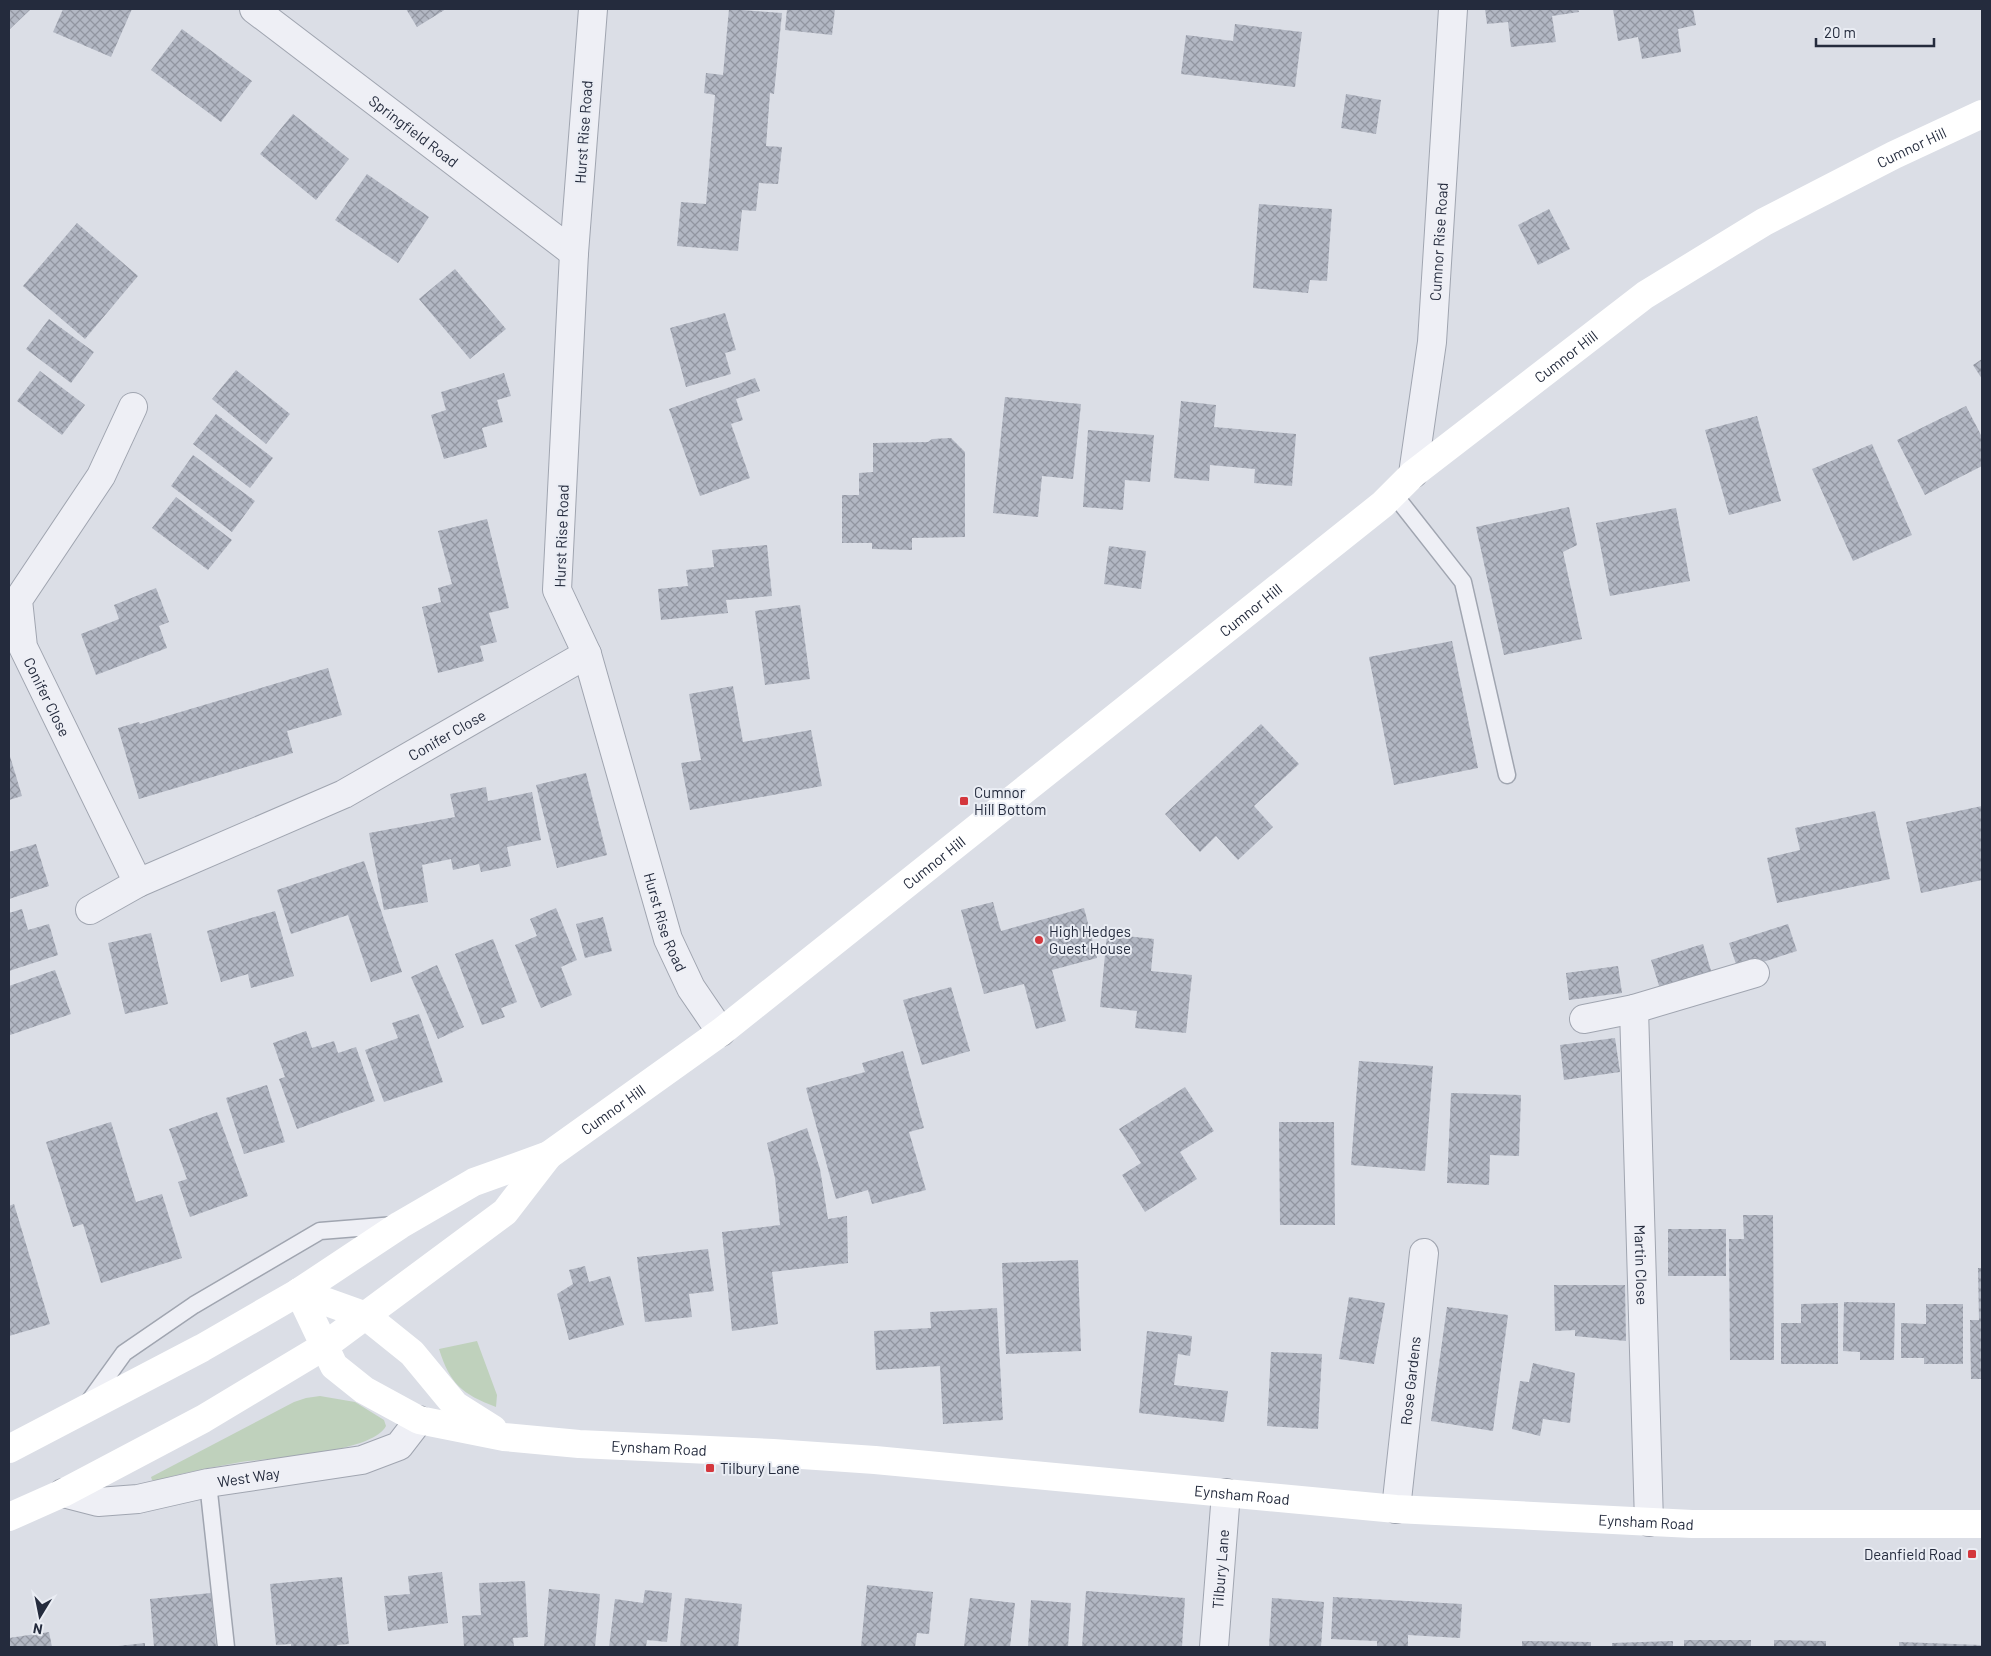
<svg xmlns="http://www.w3.org/2000/svg" width="1991" height="1656" font-family="Barlow,sans-serif">
<defs>
<pattern id="building-cross-hatch" width="8" height="8" patternUnits="userSpaceOnUse" patternTransform="scale(1.25)"><rect width="8" height="8" fill="#b2b7c3"/><path d="M0 0l8 8M0 8l8-8" fill="none" stroke="#9195a0"/></pattern>
</defs>
<rect width="100%" height="100%" fill="#dbdee6"/>
<path fill="#bfd1bc" d="M 477,1341 L 497,1395 L 496,1407 C 462,1394 450,1384 439,1349 Z
M 320,1396 L 355,1402 L 384,1420 L 386,1426 C 372,1453 271,1458 241,1462 C 213,1467 182,1473 155,1481 L 152,1480 L 151,1477 L 294,1402 L 306,1398 Z"/>
<path fill="url(#building-cross-hatch)" d="M 9,9 L 31,9 L 9,30 Z
M 63,9 L 132,9 L 111,57 L 53,32 Z
M 406,9 L 446,9 L 417,27 Z
M 729,9 L 782,13 L 774,94 L 770,93 L 766,146 L 782,147 L 778,184 L 759,183 L 756,211 L 742,210 L 738,251 L 677,246 L 681,202 L 706,204 L 715,95 L 704,93 L 706,73 L 723,75 Z
M 787,9 L 835,9 L 832,35 L 785,30 Z
M 1485,9 L 1578,9 L 1579,12 L 1552,16 L 1556,42 L 1511,47 L 1508,22 L 1487,24 Z
M 1613,9 L 1693,9 L 1696,25 L 1678,29 L 1681,52 L 1642,59 L 1638,37 L 1618,41 Z
M 1235,24 L 1302,32 L 1295,87 L 1181,74 L 1186,35 L 1233,41 Z
M 182,29 L 252,81 L 221,122 L 151,70 Z
M 1346,94 L 1381,100 L 1376,134 L 1341,128 Z
M 293,114 L 349,159 L 316,200 L 260,154 Z
M 367,174 L 429,217 L 398,263 L 335,220 Z
M 1259,204 L 1332,209 L 1327,281 L 1310,280 L 1308,293 L 1253,288 Z
M 1549,209 L 1570,249 L 1538,265 L 1518,225 Z
M 77,223 L 138,276 L 85,339 L 23,286 Z
M 455,269 L 506,329 L 470,359 L 419,299 Z
M 725,313 L 736,350 L 725,353 L 731,374 L 686,387 L 670,328 Z
M 49,319 L 94,352 L 71,383 L 26,349 Z
M 1982,359 L 1982,379 L 1973,365 Z
M 236,370 L 290,414 L 266,444 L 212,399 Z
M 40,371 L 85,405 L 62,435 L 17,401 Z
M 504,373 L 511,396 L 497,400 L 503,422 L 482,428 L 487,447 L 444,459 L 431,415 L 446,410 L 441,392 Z
M 755,378 L 760,391 L 736,399 L 743,420 L 731,424 L 750,478 L 700,496 L 669,409 Z
M 1005,397 L 1081,404 L 1073,479 L 1042,476 L 1038,517 L 993,513 Z
M 1181,401 L 1216,405 L 1214,427 L 1296,434 L 1292,486 L 1254,483 L 1255,469 L 1210,465 L 1209,481 L 1174,478 Z
M 1966,406 L 1982,437 L 1982,466 L 1925,495 L 1897,440 Z
M 216,414 L 273,458 L 250,488 L 193,444 Z
M 1757,416 L 1781,501 L 1729,515 L 1705,430 Z
M 1088,430 L 1154,435 L 1150,482 L 1125,480 L 1123,510 L 1083,507 Z
M 951,438 L 965,452 L 965,537 L 912,538 L 912,550 L 872,549 L 872,543 L 842,543 L 842,495 L 859,495 L 859,473 L 873,472 L 873,443 L 928,442 L 932,439 Z
M 1872,444 L 1912,535 L 1853,561 L 1812,469 Z
M 193,455 L 255,501 L 232,532 L 171,486 Z
M 176,497 L 232,540 L 208,570 L 152,528 Z
M 1569,507 L 1577,545 L 1563,552 L 1582,639 L 1504,655 L 1476,527 Z
M 1676,508 L 1690,581 L 1610,596 L 1596,523 Z
M 487,519 L 509,608 L 489,613 L 497,642 L 480,646 L 484,661 L 438,673 L 422,607 L 441,602 L 438,588 L 452,584 L 438,531 Z
M 767,545 L 772,596 L 726,600 L 728,613 L 661,620 L 658,589 L 688,586 L 686,570 L 714,567 L 712,550 Z
M 1109,546 L 1146,551 L 1141,589 L 1104,584 Z
M 156,588 L 169,622 L 159,626 L 167,648 L 96,675 L 81,634 L 119,619 L 114,605 Z
M 800,605 L 810,679 L 765,685 L 755,611 Z
M 1452,641 L 1478,768 L 1394,785 L 1369,657 Z
M 328,668 L 342,715 L 287,731 L 293,753 L 139,799 L 118,728 L 139,722 L 140,724 Z
M 733,686 L 743,742 L 811,730 L 822,786 L 690,810 L 681,763 L 701,760 L 689,694 Z
M 1261,724 L 1299,764 L 1254,806 L 1273,827 L 1238,860 L 1216,836 L 1200,852 L 1165,814 Z
M 9,753 L 22,796 L 9,800 Z
M 586,773 L 607,855 L 557,868 L 536,785 Z
M 486,787 L 488,801 L 532,792 L 541,840 L 507,847 L 511,866 L 481,872 L 479,864 L 453,870 L 451,859 L 422,865 L 428,902 L 384,910 L 369,833 L 455,817 L 450,794 Z
M 1982,806 L 1982,880 L 1921,893 L 1906,822 Z
M 1875,811 L 1890,879 L 1777,903 L 1767,858 L 1800,850 L 1795,828 Z
M 36,844 L 49,886 L 9,899 L 9,852 Z
M 364,861 L 402,972 L 371,982 L 348,915 L 291,934 L 277,890 Z
M 993,902 L 1001,931 L 1084,908 L 1097,958 L 1052,970 L 1066,1021 L 1036,1029 L 1024,984 L 984,994 L 961,910 Z
M 556,908 L 577,960 L 561,967 L 572,995 L 541,1008 L 515,945 L 537,936 L 530,919 Z
M 22,909 L 28,930 L 49,924 L 58,955 L 9,971 L 9,913 Z
M 275,911 L 294,976 L 251,988 L 248,974 L 221,982 L 207,931 Z
M 603,917 L 612,951 L 585,958 L 576,924 Z
M 1788,924 L 1797,951 L 1738,970 L 1729,943 Z
M 151,933 L 168,1004 L 125,1014 L 108,943 Z
M 1107,934 L 1154,939 L 1151,971 L 1192,975 L 1186,1033 L 1135,1028 L 1137,1011 L 1100,1007 Z
M 493,939 L 517,1002 L 501,1008 L 505,1017 L 482,1025 L 455,954 Z
M 1703,944 L 1712,974 L 1660,989 L 1651,960 Z
M 437,965 L 464,1027 L 438,1039 L 411,977 Z
M 1618,966 L 1622,993 L 1569,1000 L 1566,973 Z
M 55,970 L 71,1014 L 10,1035 L 9,986 Z
M 951,987 L 970,1051 L 922,1065 L 903,1000 Z
M 419,1014 L 443,1082 L 384,1102 L 365,1050 L 398,1038 L 392,1023 Z
M 306,1031 L 312,1048 L 334,1041 L 338,1053 L 356,1047 L 375,1101 L 297,1129 L 279,1079 L 285,1077 L 273,1043 Z
M 1615,1038 L 1620,1072 L 1564,1080 L 1560,1045 Z
M 903,1051 L 924,1128 L 909,1132 L 926,1190 L 872,1204 L 868,1190 L 836,1199 L 806,1088 L 865,1072 L 862,1063 Z
M 1359,1061 L 1433,1066 L 1425,1171 L 1351,1165 Z
M 267,1085 L 285,1142 L 244,1154 L 226,1098 Z
M 1185,1087 L 1214,1131 L 1180,1152 L 1197,1179 L 1145,1212 L 1122,1175 L 1141,1163 L 1119,1129 Z
M 1451,1093 L 1521,1095 L 1519,1156 L 1490,1155 L 1489,1185 L 1447,1183 Z
M 217,1112 L 248,1196 L 190,1217 L 178,1182 L 187,1179 L 169,1129 Z
M 111,1122 L 136,1202 L 162,1194 L 182,1258 L 101,1283 L 83,1224 L 73,1227 L 46,1142 Z
M 1279,1122 L 1334,1122 L 1335,1225 L 1280,1225 Z
M 807,1128 L 820,1169 L 828,1219 L 847,1216 L 848,1263 L 772,1272 L 778,1324 L 732,1331 L 722,1232 L 780,1225 L 775,1178 L 767,1143 Z
M 14,1204 L 50,1324 L 9,1336 L 9,1206 Z
M 1743,1215 L 1773,1215 L 1774,1360 L 1730,1360 L 1729,1239 L 1744,1239 Z
M 1668,1229 L 1726,1229 L 1726,1276 L 1668,1276 Z
M 708,1249 L 714,1291 L 689,1294 L 692,1317 L 645,1322 L 637,1257 Z
M 1078,1260 L 1081,1351 L 1006,1354 L 1002,1263 Z
M 585,1266 L 589,1282 L 610,1276 L 624,1325 L 569,1340 L 557,1294 L 573,1284 L 569,1270 Z
M 1978,1268 L 1982,1268 L 1982,1379 L 1971,1379 L 1970,1320 L 1979,1320 Z
M 1554,1285 L 1625,1285 L 1626,1341 L 1575,1336 L 1575,1330 L 1555,1331 Z
M 1349,1297 L 1385,1303 L 1374,1364 L 1339,1359 Z
M 1844,1302 L 1895,1303 L 1894,1360 L 1860,1360 L 1860,1352 L 1843,1351 Z
M 1838,1303 L 1838,1364 L 1781,1364 L 1781,1323 L 1801,1323 L 1801,1304 Z
M 1926,1304 L 1963,1304 L 1963,1364 L 1924,1364 L 1924,1358 L 1901,1358 L 1901,1323 L 1926,1324 Z
M 1447,1307 L 1508,1315 L 1493,1431 L 1431,1421 Z
M 997,1308 L 1003,1420 L 943,1424 L 940,1366 L 876,1370 L 874,1331 L 931,1328 L 930,1312 Z
M 1147,1331 L 1192,1336 L 1190,1356 L 1178,1354 L 1174,1385 L 1228,1391 L 1224,1422 L 1139,1413 Z
M 1271,1352 L 1322,1354 L 1318,1429 L 1267,1426 Z
M 1533,1363 L 1575,1373 L 1570,1423 L 1543,1419 L 1540,1436 L 1512,1429 L 1520,1381 L 1529,1382 Z
M 442,1572 L 448,1623 L 388,1631 L 384,1596 L 410,1594 L 408,1576 Z
M 342,1577 L 349,1644 L 337,1645 L 338,1647 L 291,1647 L 291,1644 L 276,1645 L 270,1584 Z
M 525,1581 L 528,1637 L 513,1638 L 514,1647 L 464,1647 L 462,1616 L 481,1615 L 479,1583 Z
M 867,1585 L 933,1592 L 929,1634 L 917,1633 L 915,1647 L 861,1647 Z
M 549,1589 L 600,1594 L 595,1647 L 544,1647 Z
M 645,1590 L 672,1593 L 667,1642 L 647,1640 L 646,1647 L 609,1647 L 615,1599 L 643,1603 Z
M 1086,1591 L 1185,1598 L 1182,1647 L 1082,1647 Z
M 211,1593 L 216,1647 L 154,1647 L 150,1599 Z
M 1333,1597 L 1462,1604 L 1460,1638 L 1408,1635 L 1408,1647 L 1377,1647 L 1377,1641 L 1331,1639 Z
M 685,1598 L 742,1604 L 738,1647 L 680,1647 Z
M 970,1598 L 1015,1603 L 1010,1647 L 964,1647 Z
M 1272,1598 L 1324,1602 L 1321,1647 L 1269,1647 Z
M 1031,1600 L 1071,1603 L 1068,1647 L 1028,1647 Z
M 49,1632 L 52,1647 L 9,1647 L 9,1638 Z
M 1684,1640 L 1751,1640 L 1751,1647 L 1684,1647 Z
M 1774,1640 L 1826,1641 L 1826,1647 L 1774,1647 Z
M 1522,1641 L 1591,1642 L 1591,1647 L 1522,1647 Z
M 1673,1641 L 1673,1647 L 1612,1647 L 1612,1643 Z
M 1899,1642 L 1982,1645 L 1982,1647 L 1899,1647 Z
M 145,1643 L 145,1647 L 118,1647 L 118,1646 Z"/>
<g fill="none" stroke-linecap="round" stroke-linejoin="round">
<defs>
<path id="lane" d="M 1393,493 L 1463,582 L 1507,775
M 88,1403 L 124,1353 L 194,1305 L 320,1231 L 395,1225
M 208,1483 L 226,1647"/>
<g id="street">
<path id="s1" d="M 254,9 L 574,253"/>
<path id="s2" d="M 593,9 L 574,253 L 557,590 L 587,654 L 668,939 L 691,988 L 721,1032"/>
<path id="s3" d="M 133,407 L 101,476 L 18,600 L 23,647 L 138,883"/>
<path id="s4" d="M 1413,474 L 1432,342 L 1453,9"/>
<path id="s5" d="M 90,910 L 138,883 L 344,794 L 587,654"/>
<path id="s6" d="M 1634,1009 L 1649,1522"/>
<path d="M 1584,1019 L 1634,1009 L 1755,973"/>
<path id="s7" d="M 63,1493 L 98,1502 L 138,1499 L 208,1483 L 362,1460 L 399,1446 L 419,1420"/>
<path id="s8" d="M 1396,1509 L 1424,1253"/>
<path id="s9" d="M 1214,1647 L 1226,1493"/>
</g>
</defs>
<use href="#lane" stroke="#a0a5b0" stroke-width="19"/>
<use href="#street" stroke="#a0a5b0" stroke-width="30"/>
<use href="#lane" stroke="#eeeff5" stroke-width="16"/>
<use href="#street" stroke="#eeeff5" stroke-width="28"/>
<g stroke="#fff" stroke-width="28">
<path id="s10" d="M 299,1292 L 334,1366 L 364,1390 L 419,1420 L 504,1437 L 579,1444 L 773,1453 L 875,1460 L 1396,1509 L 1692,1524 L 1982,1524"/>
<path d="M 299,1292 L 366,1316 L 412,1353 L 455,1405 L 493,1429"/>
<path id="s11" d="M 9,1449 L 202,1348 L 299,1292 L 400,1225 L 474,1182 L 549,1155 L 721,1032 L 1383,504 L 1413,474 L 1645,295 L 1764,222 L 1894,155 L 1982,114"/>
<path d="M 9,1517 L 63,1493 L 203,1419 L 323,1347 L 505,1212 L 549,1155"/>
</g>
</g>
<g fill="#d4373d" stroke="#eaedf4" stroke-width="2">
<rect x="959" y="796" width="10" height="10" rx="2.5"/>
<circle cx="1039" cy="940" r="5"/>
<rect x="705" y="1463" width="10" height="10" rx="2.5"/>
<rect x="1967" y="1549" width="10" height="10" rx="2.5"/>
</g>
<g text-anchor="middle" dominant-baseline="central" stroke-width="4" stroke-linejoin="round" paint-order="stroke">
<g font-size="15" fill="#242b3d" stroke="#eaedf4">
<text stroke="none"><textPath href="#s1" startOffset="201">Springfield Road</textPath></text>
<text transform="translate(583 132) rotate(-86)">Hurst Rise Road</text>
<text stroke="none"><textPath href="#s11" startOffset="2315">Cumnor Hill</textPath></text>
<text stroke="none"><textPath href="#s4" startOffset="234">Cumnor Rise Road</textPath></text>
<text stroke="none"><textPath href="#s11" startOffset="1910">Cumnor Hill</textPath></text>
<text transform="translate(561 536) rotate(-88)">Hurst Rise Road</text>
<text stroke="none"><textPath href="#s11" startOffset="1505">Cumnor Hill</textPath></text>
<text stroke="none"><textPath href="#s3" startOffset="328">Conifer Close</textPath></text>
<text stroke="none"><textPath href="#s5" startOffset="398">Conifer Close</textPath></text>
<text stroke="none"><textPath href="#s11" startOffset="1100">Cumnor Hill</textPath></text>
<text stroke="none"><textPath href="#s2" startOffset="932">Hurst Rise Road</textPath></text>
<text stroke="none"><textPath href="#s11" startOffset="695">Cumnor Hill</textPath></text>
<text stroke="none"><textPath href="#s6" startOffset="256">Martin Close</textPath></text>
<text stroke="none"><textPath href="#s8" startOffset="129">Rose Gardens</textPath></text>
<text stroke="none"><textPath href="#s10" startOffset="425">Eynsham Road</textPath></text>
<text stroke="none"><textPath href="#s7" startOffset="189">West Way</textPath></text>
<text stroke="none"><textPath href="#s10" startOffset="1010">Eynsham Road</textPath></text>
<text stroke="none"><textPath href="#s10" startOffset="1415">Eynsham Road</textPath></text>
<text stroke="none"><textPath href="#s9" startOffset="78">Tilbury Lane</textPath></text>
</g>
<g font-size="15" fill="#242b3d" stroke="#eaedf4" text-anchor="start">
<text x="974" y="792">Cumnor<tspan x="974" dy="17">Hill Bottom</tspan></text>
<text x="1049" y="931">High Hedges<tspan x="1049" dy="17">Guest House</tspan></text>
<text x="720" y="1468">Tilbury Lane</text>
<text x="1962" y="1554" text-anchor="end">Deanfield Road</text>
</g>
</g>
<rect width="1991" height="1656" fill="none" stroke="#242b3d" stroke-width="20"/>
<g transform="translate(40 1616) rotate(190)" stroke="#eaedf4" stroke-width="4" paint-order="stroke">
<path d="M0-4L9 19L0 12L-9 19Z" fill="#242b3d"/>
<text y="-8" font-size="14" font-weight="bold" text-anchor="middle" fill="#242b3d">N</text>
</g>
<path d="M1816 38v8h118v-8" fill="none" stroke="#242b3d" stroke-width="2.5"/>
<text x="1824" y="38" font-size="15" fill="#242b3d" stroke="#eaedf4" stroke-width="4" paint-order="stroke">20 m</text>
</svg>
